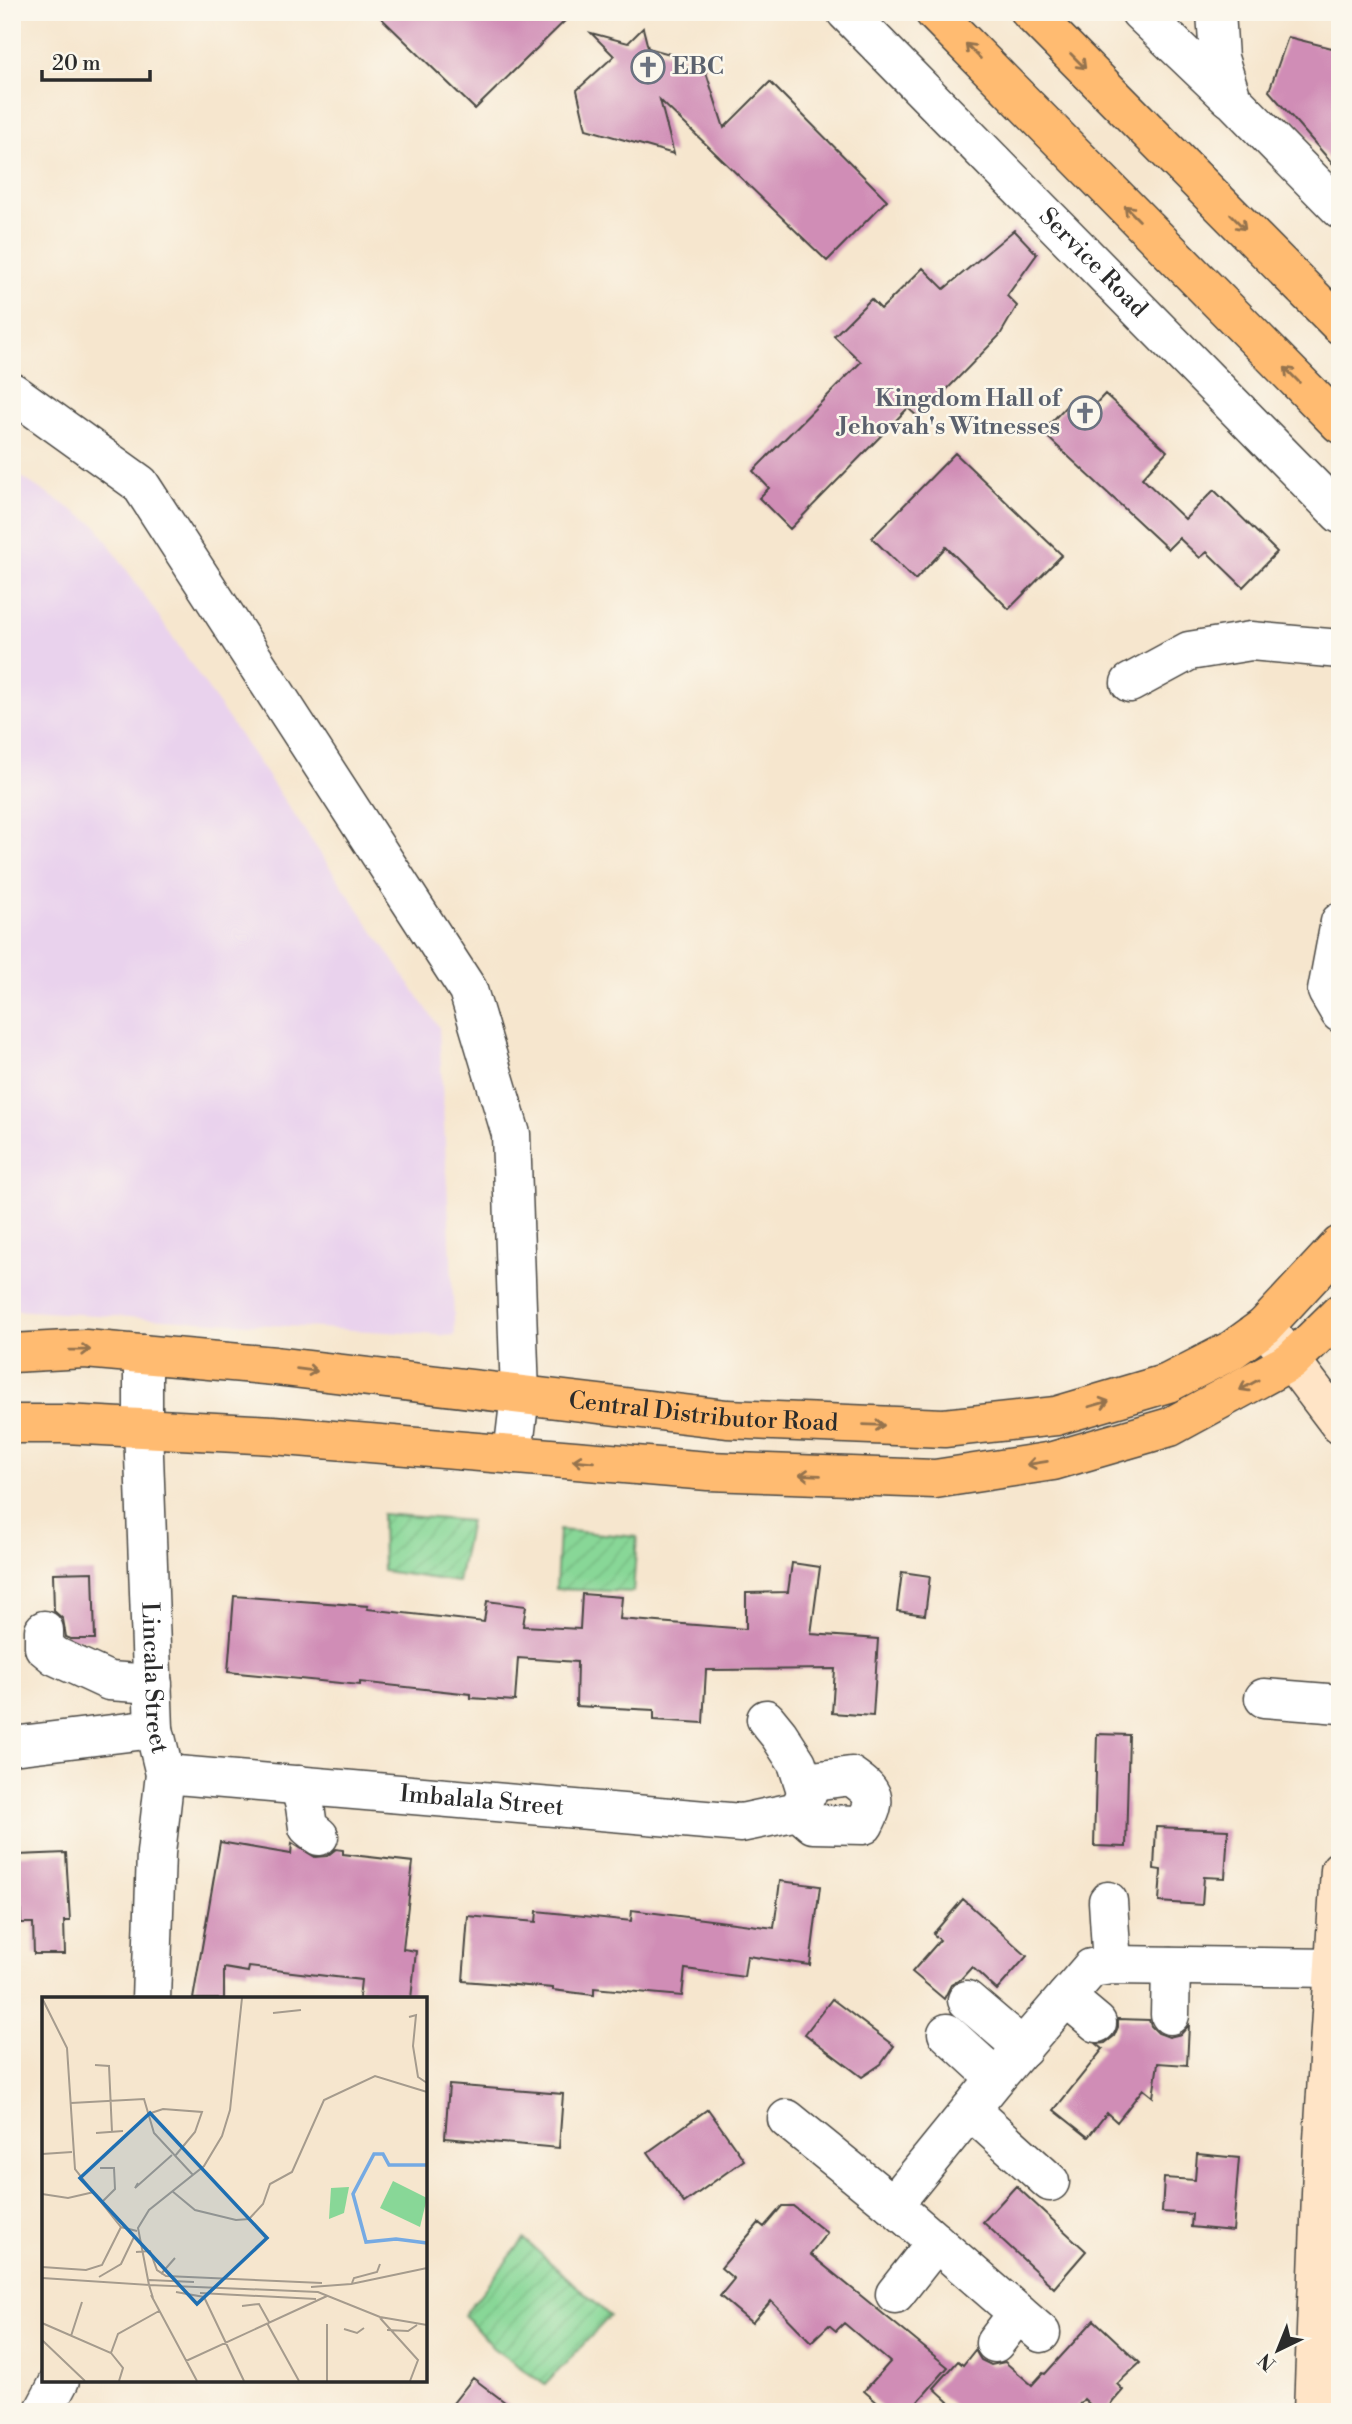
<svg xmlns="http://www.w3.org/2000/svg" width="1352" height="2424" font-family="'Libre Bodoni',serif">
<defs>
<pattern id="garden-furrows" width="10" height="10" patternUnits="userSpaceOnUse" patternTransform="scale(1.75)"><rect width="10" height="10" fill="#88d797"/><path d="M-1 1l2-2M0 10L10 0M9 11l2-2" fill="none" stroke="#76b982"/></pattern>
</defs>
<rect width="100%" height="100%" fill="#fbf7ec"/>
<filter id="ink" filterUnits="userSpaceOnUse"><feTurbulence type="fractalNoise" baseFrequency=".0143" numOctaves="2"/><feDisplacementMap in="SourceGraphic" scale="14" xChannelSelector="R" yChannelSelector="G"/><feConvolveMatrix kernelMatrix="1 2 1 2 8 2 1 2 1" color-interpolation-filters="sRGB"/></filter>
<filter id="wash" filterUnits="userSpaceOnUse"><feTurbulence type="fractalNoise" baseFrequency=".00686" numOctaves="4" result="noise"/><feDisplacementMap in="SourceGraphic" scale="28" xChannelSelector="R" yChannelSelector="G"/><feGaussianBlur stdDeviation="1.57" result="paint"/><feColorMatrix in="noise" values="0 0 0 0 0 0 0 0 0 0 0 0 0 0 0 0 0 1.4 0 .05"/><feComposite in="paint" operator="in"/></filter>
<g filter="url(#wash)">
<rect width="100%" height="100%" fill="#f6e6ce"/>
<path fill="#e9d2ed" d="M 12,471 L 96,525 L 439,1027 L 455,1336 L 12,1310 Z"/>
<path fill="url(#garden-furrows)" stroke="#5a8161" stroke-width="2" d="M 382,1514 L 470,1521 L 458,1582 L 383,1571 Z
M 559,1530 L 637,1537 L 633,1592 L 556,1589 Z
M 524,2239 L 610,2316 L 545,2385 L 493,2348 L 464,2315 Z"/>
<g id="blocks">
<path fill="#d08db6" d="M 375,12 L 574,12 L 475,109 Z
M 643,28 L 648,48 L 703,63 L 724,128 L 770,82 L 887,200 L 827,261 L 660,100 L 674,154 L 586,129 L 577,90 L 614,56 L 591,33 L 628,43 Z
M 1288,37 L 1340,50 L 1340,172 L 1269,91 Z
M 1014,230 L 1037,254 L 1007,296 L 1017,306 L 1000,335 L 919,418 L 908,408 L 790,529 L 759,498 L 769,488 L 753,471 L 861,362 L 834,336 L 871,299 L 881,309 L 923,268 L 944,289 Z
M 1105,394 L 1167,451 L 1142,478 L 1185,519 L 1214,490 L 1277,552 L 1243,587 L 1207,552 L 1200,558 L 1179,538 L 1168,549 L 1042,432 L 1071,401 L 1085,415 Z
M 955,453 L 1062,555 L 1009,609 L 946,547 L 915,580 L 872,538 Z
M 792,1563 L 820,1567 L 811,1634 L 878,1639 L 873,1716 L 832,1713 L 835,1669 L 706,1670 L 703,1723 L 654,1720 L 654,1710 L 576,1706 L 577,1662 L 518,1658 L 515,1701 L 471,1698 L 471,1694 L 360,1682 L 360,1685 L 228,1672 L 234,1596 L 368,1606 L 367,1609 L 484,1622 L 487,1601 L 526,1606 L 523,1626 L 580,1629 L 582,1594 L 622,1597 L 620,1619 L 746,1629 L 746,1593 L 788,1592 Z
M 93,1572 L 95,1639 L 71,1639 L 66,1637 L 63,1619 L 54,1611 L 53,1573 Z
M 902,1572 L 930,1576 L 925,1615 L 897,1611 Z
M 1097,1734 L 1129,1735 L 1126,1847 L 1094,1846 Z
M 1156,1827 L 1228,1830 L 1225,1878 L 1204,1877 L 1202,1905 L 1159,1902 L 1161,1870 L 1154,1869 Z
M 220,1842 L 291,1854 L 292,1843 L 315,1857 L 327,1856 L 336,1849 L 343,1850 L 343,1854 L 413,1862 L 403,1949 L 416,1951 L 411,1999 L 359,1999 L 361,1980 L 249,1967 L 248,1972 L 224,1968 L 224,1999 L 193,1999 Z
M 66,1853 L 70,1921 L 64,1921 L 65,1954 L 34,1954 L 33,1923 L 21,1923 L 18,1855 Z
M 780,1881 L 820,1886 L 810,1965 L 747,1956 L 744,1977 L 685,1969 L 682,1996 L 594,1988 L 594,1995 L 553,1990 L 553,1988 L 463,1981 L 468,1916 L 536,1922 L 537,1911 L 631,1921 L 632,1910 L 774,1928 Z
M 963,1899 L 1027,1956 L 997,1990 L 972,1967 L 961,1979 L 951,1985 L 944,1999 L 912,1972 L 940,1940 L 933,1934 Z
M 832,1999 L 894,2046 L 881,2064 L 862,2077 L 805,2034 Z
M 1118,2019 L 1149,2020 L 1151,2026 L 1158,2033 L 1169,2037 L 1181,2034 L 1189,2025 L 1187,2065 L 1158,2063 L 1153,2097 L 1143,2089 L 1117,2122 L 1107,2113 L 1088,2137 L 1054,2110 L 1103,2049 L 1097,2044 L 1105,2043 L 1114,2036 L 1118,2027 Z
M 449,2085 L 563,2094 L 559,2148 L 445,2138 Z
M 708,2109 L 744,2160 L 684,2203 L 648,2152 Z
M 1197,2154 L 1239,2158 L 1233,2231 L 1191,2227 L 1192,2214 L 1162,2212 L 1164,2178 L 1195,2180 Z
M 1016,2186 L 1086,2251 L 1054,2288 L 983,2222 Z
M 782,2206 L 793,2206 L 827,2233 L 810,2254 L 948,2367 L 909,2412 L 888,2412 L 864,2391 L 890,2362 L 844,2323 L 836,2331 L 829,2325 L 811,2342 L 771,2301 L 752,2323 L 720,2296 L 734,2279 L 721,2268 L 759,2223 L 764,2227 Z
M 1094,2320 L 1140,2363 L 1117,2384 L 1123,2390 L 1104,2412 L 1098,2412 L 1084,2399 L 1073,2412 L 960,2412 L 934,2388 L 958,2361 L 963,2365 L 975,2350 L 981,2360 L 991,2365 L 1005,2362 L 1032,2385 L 1043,2373 L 1045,2374 Z
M 473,2378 L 518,2412 L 446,2412 Z"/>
</g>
</g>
<g filter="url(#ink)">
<use href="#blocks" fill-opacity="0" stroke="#494743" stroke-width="2"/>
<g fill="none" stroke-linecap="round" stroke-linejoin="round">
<defs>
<g id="street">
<path id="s1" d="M 846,12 L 1340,514"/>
<path d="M 1140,12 L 1230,98"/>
<path d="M 1216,12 L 1219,58 L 1232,99 L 1340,209"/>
<path d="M 12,392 L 140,484 L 468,990 L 511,1134 L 520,1395 L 513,1455"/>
<path d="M 1130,683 L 1189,651 L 1251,641 L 1340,649"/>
<path d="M 1340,922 L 1327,991 L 1340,1013"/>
<path id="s2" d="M 143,1354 L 143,1428 L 154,1729 L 165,1774 L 156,1853 L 151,1999"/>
<path d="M 44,1630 L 44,1647 L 55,1656 L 109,1681 L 153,1684"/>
<path d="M 1264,1698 L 1340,1704"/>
<path d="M 766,1719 L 779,1735 L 797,1763 L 807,1794"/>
<path d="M 12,1746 L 154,1729"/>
<path id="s3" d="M 165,1774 L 741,1823 L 798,1811"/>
<path d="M 851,1776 C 875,1793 878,1798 864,1825 L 813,1824 L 798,1811 L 813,1781 Z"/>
<path d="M 299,1785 L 305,1806 L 308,1827 L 319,1836"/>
<path d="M 1108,1901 L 1112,1965"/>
<path d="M 1066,1997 L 1097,2023"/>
<path d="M 967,2000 L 1023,2048"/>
<path d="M 1170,2015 L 1171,1966"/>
<path d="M 947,2033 L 996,2078"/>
<path d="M 970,2110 L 1050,2182"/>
<path d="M 787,2119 L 893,2205"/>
<path d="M 895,2294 L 936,2242"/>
<path d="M 1041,2333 L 893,2205 L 996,2078 L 1091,1968 L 1112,1965 L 1334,1968"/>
<path d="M 995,2343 L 1018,2313"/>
<path d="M 43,2412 L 60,2380"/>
</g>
<path id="secondary" d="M 1265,1326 L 1340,1425
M 1313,2412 L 1323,2140 L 1340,1870"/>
<path id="primary" d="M 934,12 L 1340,424
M 1030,12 L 1340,325"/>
<g id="highway">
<path id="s4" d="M 12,1353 L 85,1349 L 275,1366 L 727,1419 L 944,1428 L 1056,1416 L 1168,1383 L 1232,1350 L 1265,1326 L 1340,1245"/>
<path d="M 12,1424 L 65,1424 L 273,1435 L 708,1471 L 935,1479 L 1053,1461 L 1170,1427 L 1291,1361 L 1340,1313"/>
</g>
</defs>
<use href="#street" stroke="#494743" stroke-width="41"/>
<use href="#secondary" stroke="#494743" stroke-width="41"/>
<use href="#primary" stroke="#494743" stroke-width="41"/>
<use href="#highway" stroke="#494743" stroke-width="41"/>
<use href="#street" stroke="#fff" stroke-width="38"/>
<use href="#secondary" stroke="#ffe4c6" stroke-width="38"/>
<use href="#primary" stroke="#ffbb71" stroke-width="38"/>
<use href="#highway" stroke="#ffbb71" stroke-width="38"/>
</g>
<defs><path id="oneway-shaft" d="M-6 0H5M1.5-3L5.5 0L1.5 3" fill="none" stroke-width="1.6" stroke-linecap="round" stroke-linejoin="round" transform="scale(1.75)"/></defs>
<g stroke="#95734e">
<use href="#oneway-shaft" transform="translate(973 51) rotate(-135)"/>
<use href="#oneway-shaft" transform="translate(1078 61) rotate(45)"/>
<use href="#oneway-shaft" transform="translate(1132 213) rotate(-135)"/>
<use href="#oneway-shaft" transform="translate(1238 222) rotate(45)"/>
<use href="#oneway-shaft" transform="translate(1292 375) rotate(-135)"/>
<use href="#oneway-shaft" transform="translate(80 1350) rotate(-1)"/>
<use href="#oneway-shaft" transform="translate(307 1370) rotate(7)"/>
<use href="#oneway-shaft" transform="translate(1249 1385) rotate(151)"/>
<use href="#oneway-shaft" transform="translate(1099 1404) rotate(-16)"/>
<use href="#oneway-shaft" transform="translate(874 1425) rotate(2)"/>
<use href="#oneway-shaft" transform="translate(583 1461) rotate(-175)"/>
<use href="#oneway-shaft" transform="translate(1037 1463) rotate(171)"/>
<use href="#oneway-shaft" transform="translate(810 1475) rotate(-178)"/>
</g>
</g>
<defs>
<symbol id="church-ring" viewBox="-11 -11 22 22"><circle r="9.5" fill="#fbf7ec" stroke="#6b7280" stroke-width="1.5"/><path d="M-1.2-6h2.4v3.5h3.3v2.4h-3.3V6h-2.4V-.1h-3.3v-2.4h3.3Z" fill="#6b7280"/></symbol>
</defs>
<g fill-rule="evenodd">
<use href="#church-ring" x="629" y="48" width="38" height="38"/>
<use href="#church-ring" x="1066" y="394" width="38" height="38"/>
</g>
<g text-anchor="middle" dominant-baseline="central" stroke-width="5" stroke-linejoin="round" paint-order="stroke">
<g font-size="24" font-weight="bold" fill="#5b616d" stroke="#fbf7ec" text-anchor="start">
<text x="672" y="67">EBC</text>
<text x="1060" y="399" text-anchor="end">Kingdom Hall of<tspan x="1060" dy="28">Jehovah's Witnesses</tspan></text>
</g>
<g font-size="24" fill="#2b2b2b" stroke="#fbf7ec">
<text stroke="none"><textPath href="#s1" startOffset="352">Service Road</textPath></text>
<text stroke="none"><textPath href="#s4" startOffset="695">Central Distributor Road</textPath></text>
<text stroke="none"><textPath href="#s2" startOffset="324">Lincala Street</textPath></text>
<text stroke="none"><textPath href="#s3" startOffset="318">Imbalala Street</textPath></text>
</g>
</g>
<g transform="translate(42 1997)">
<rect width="385" height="385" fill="#f6e6ce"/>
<path d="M 307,190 L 302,216 L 287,222 L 289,191 Z" fill="#88d797"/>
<path d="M 351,184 L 385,201 L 378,230 L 338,211 Z" fill="#88d797"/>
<path fill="none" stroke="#75aae3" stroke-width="3.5" d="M 385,168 L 347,168 L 341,157 L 332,157 L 311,197 L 324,245 L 354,242 L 385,246"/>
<path fill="none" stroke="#a59b8d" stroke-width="2" d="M 0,1 L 25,51 L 33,172 L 79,230 L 95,234M 231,16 L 259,13M 367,20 L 374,18 L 371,49 L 376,80 L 385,86M 53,68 L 67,69 L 70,135M 29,106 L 102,102 L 112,136 L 151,178M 106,117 L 121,112 L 160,115 L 153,135 L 133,159M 54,136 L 81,134M 0,157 L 30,155M 58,171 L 72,171 L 73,192 L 61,204M 96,186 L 93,191 L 130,158M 130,194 L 153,213 L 194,223 L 207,222 L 221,207 L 228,187 L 250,175 L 282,103 L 333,79 L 385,95M 0,197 L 26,201 L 52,195M 94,255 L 108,254 L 115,273 L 124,279 L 280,286M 0,270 L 44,273 L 60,268 L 79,230M 119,277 L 133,261M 57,280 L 79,267 L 92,240M 0,281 L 107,288 L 96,231 L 107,213 L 162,169 L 180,139 L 188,113 L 200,1M 107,283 L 152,285M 310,286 L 312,281 L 335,275 L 338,267M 269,290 L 309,287 L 385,271M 134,295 L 162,300 L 202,384M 158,296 L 274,302M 109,298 L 155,384M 111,301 L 107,288 L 276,295 L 338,320 L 385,328M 200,309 L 217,307 L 227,325M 338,321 L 376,363 L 368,384M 0,326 L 69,356 L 81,371 L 77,384M 225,326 L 257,384M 285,327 L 285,384M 302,332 L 315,336 L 322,331M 345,333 L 366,334 L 375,328M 29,339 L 40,305M 0,343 L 43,384M 69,356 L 76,337 L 117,314M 144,364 L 285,299"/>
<path fill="#1f6fb2" fill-opacity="0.15" stroke="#1f6fb2" stroke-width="3.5" d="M 108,116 L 225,241 L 155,307 L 38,181 Z"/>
<rect width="385" height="385" fill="none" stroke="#2b2b2b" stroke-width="3.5"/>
</g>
<rect width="1352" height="2424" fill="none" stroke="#fbf7ec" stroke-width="42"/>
<g transform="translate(1278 2350) rotate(223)" stroke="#fbf7ec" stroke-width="5" paint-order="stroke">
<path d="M0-5L12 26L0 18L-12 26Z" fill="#2b2b2b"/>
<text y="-10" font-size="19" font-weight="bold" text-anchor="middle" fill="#2b2b2b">N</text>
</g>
<path d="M42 70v10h108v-10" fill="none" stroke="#2b2b2b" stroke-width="3.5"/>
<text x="52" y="70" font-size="21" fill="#2b2b2b" stroke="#fbf7ec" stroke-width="5" paint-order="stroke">20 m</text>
</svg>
